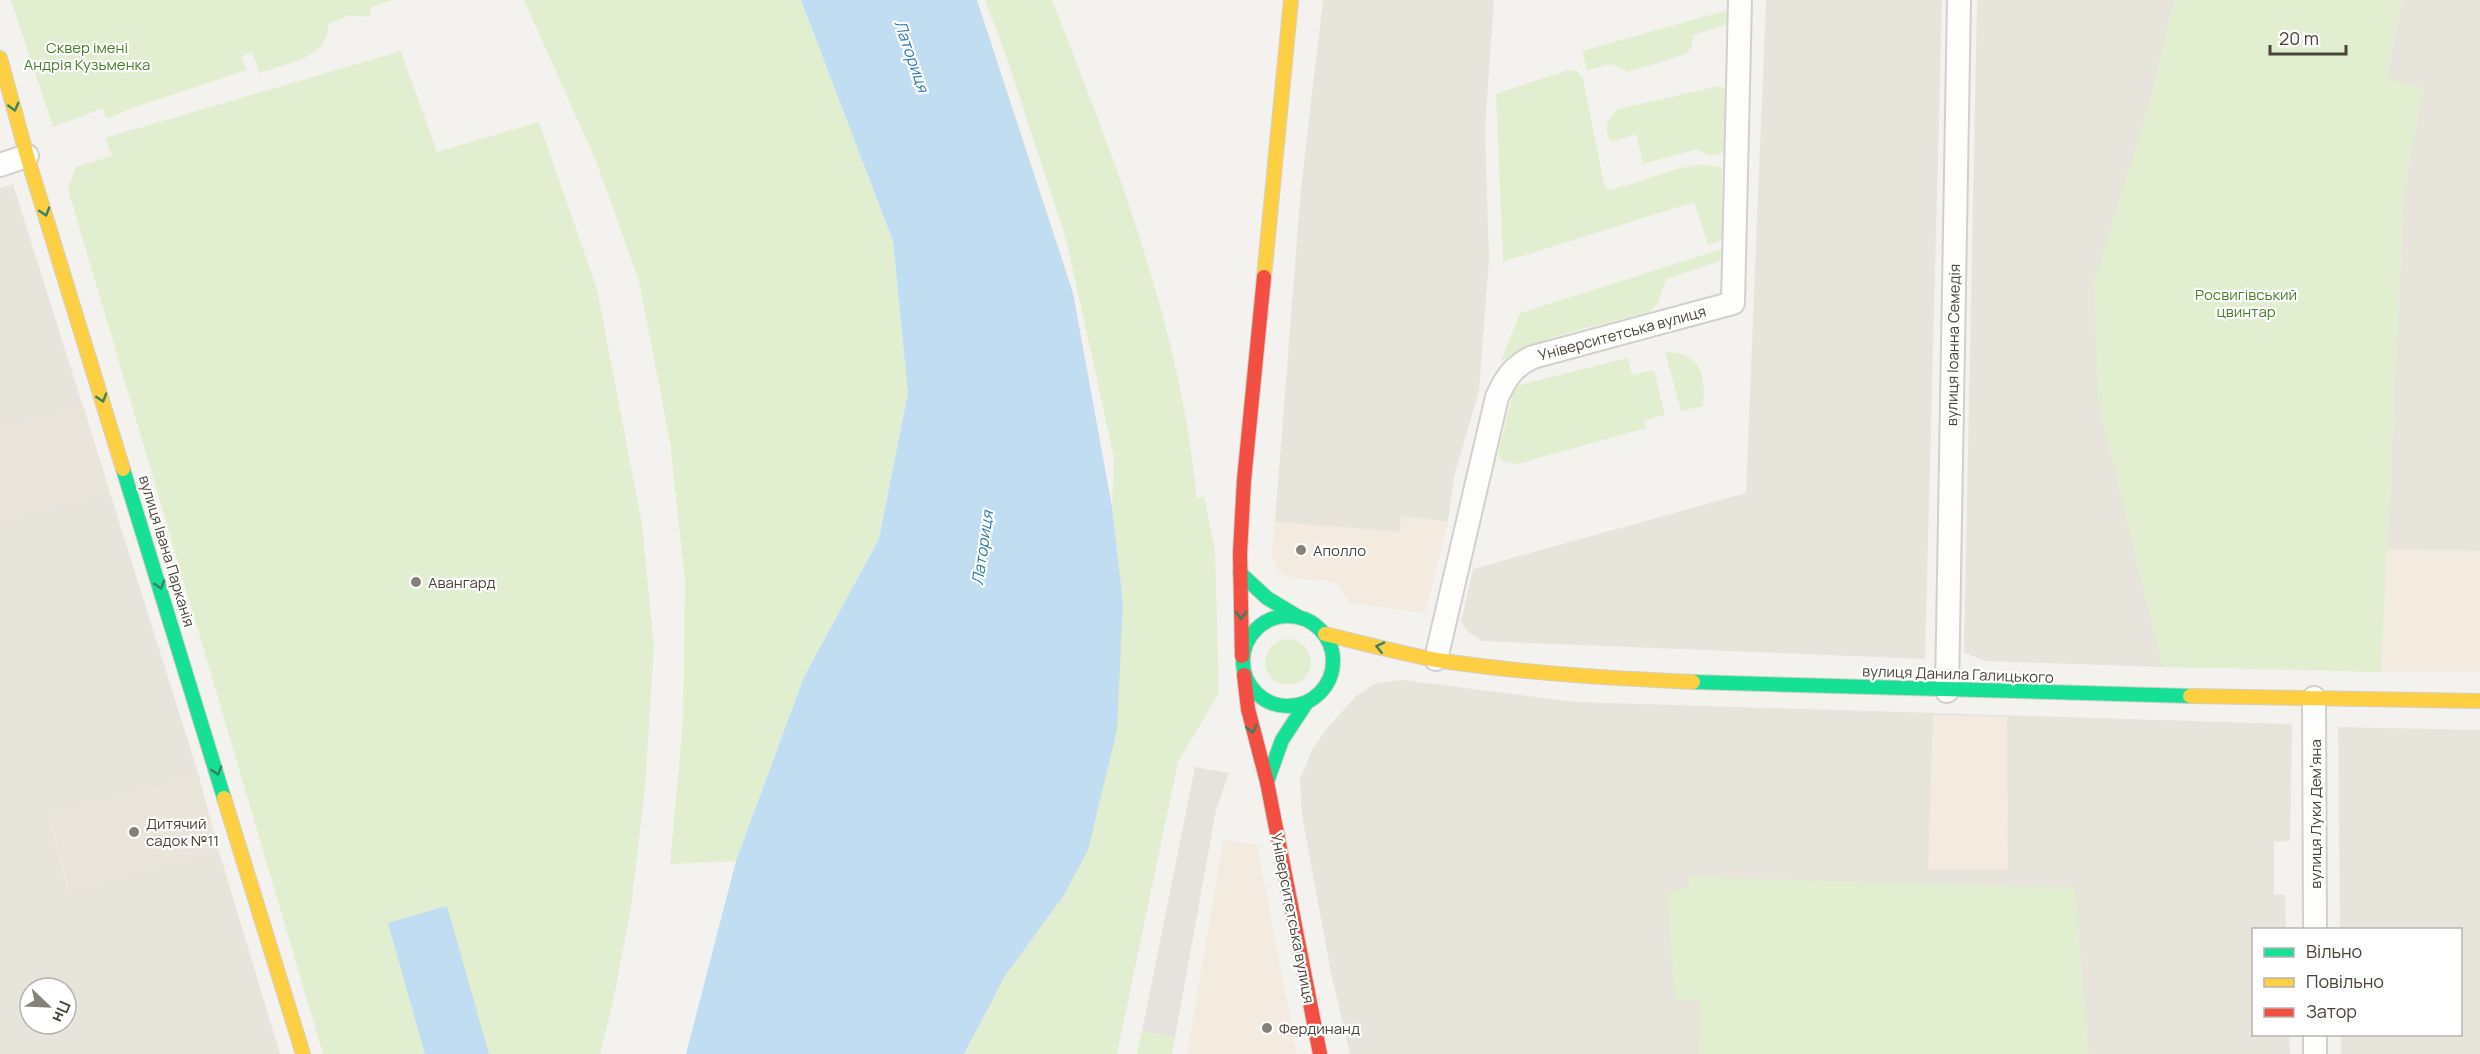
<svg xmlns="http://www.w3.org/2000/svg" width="2480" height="1054" viewBox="0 0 2480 1054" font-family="Manrope,sans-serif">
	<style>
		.residential { fill: #e7e4dc; fill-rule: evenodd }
		.commercial { fill: #f3ebdf }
		.education { fill: #eae5da }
		.green { fill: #e1eecf }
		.parking { fill: #e6e3df }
		.water { fill: #c0ddf1 }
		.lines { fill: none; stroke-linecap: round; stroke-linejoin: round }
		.street-casing { stroke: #d2d0cb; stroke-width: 26 }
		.fast-casing { stroke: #d3cfc5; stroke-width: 16 }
		.slow-casing { stroke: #d3cfc5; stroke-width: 16 }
		.jam-casing { stroke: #d3cfc5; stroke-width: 16 }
		.street { stroke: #fdfdfc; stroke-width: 22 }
		.fast { stroke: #16e098; stroke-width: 14 }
		.slow { stroke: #ffcf43; stroke-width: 14 }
		.jam { stroke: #f24e42; stroke-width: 14 }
		.oneway { stroke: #36825f }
		.poi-dot { fill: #868178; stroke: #fff; stroke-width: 2 }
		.labels { text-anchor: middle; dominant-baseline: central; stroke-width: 4.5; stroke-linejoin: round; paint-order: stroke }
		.park-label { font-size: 15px; fill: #4a7f2a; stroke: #fff }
		.street-label { font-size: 15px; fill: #4b4439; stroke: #fff }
		.poi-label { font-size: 15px; fill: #4b4439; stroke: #fff; text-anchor: start }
		.water-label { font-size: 16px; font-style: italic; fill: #2e7ab2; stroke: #fff }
	</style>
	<rect width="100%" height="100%" fill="#f4f2ee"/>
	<!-- residential -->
	<g class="residential">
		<polygon points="1323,0 1494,0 1485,128 1489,259 1479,391 1454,477 1448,522 1402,516 1400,532 1275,522 1301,188"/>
		<polygon points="1766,0 1942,0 1925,659 1482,641 1468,632 1461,621 1473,569 1746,493"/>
		<polygon points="1977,0 2175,0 2151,98 2098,399 2163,667 1986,661 1964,653"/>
		<polygon points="2402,0 2480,0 2480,551 2387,549 2404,191 2423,88 2386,79"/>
		<path d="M13,184L199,776L49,817L68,889L218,848L280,1054H0V188ZM30,988H66V1024H30Z"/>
		<polygon points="1402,680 1576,702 2292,724 2290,841 2274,842 2274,894 2285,895 2286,929 2254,930 2254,1034 2289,1035 2290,1054 1350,1054 1331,973 1302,815 1300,779 1312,750 1325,731 1354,698 1374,684"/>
		<polygon points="2338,727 2480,730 2480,1054 2341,1054 2341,1035 2460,1034 2460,930 2340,929"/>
	</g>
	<!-- commercial -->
	<g class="commercial">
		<polygon points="1401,516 1448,522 1425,613 1350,603 1336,582 1294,578 1285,575 1278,570 1271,557 1275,522 1400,532"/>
		<polygon points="2387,549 2480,551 2480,672 2381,672"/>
		<polygon points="1933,715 2007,717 2008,870 1928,869"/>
		<polygon points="1223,840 1257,844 1297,1054 1187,1054"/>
	</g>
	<!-- education -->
	<g class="education">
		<polygon points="84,408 109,490 0,519 0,431"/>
		<polygon points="199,776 218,848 69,889 49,817"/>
	</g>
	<!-- green -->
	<g class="green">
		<path d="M11,0H392L370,8L371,12L369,17L350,15L328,24C331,58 285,64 259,73L252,52L241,57L247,70L132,108L109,118L105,116L103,108L53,127Z"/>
		<polygon points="524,0 801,0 893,241 908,393 879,539 804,677 736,861 670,864 683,721 685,582 670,442 639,281 596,161"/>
		<path d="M985,0H1052C1115,160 1180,325 1197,498L1204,497L1215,550L1219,693L1178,762L1117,1054H964L1005,976L1064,895L1123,602L1112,507L1114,458L1067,243L1008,61Z"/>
		<polygon points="2175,0 2402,0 2386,78 2423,88 2404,191 2381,672 2163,667 2098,399 2094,282 2151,98"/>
		<polygon points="1728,10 1730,23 1693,35 1692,46 1686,54 1628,72 1612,64 1587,70 1582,51"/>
		<polygon points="401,51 437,152 539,122 597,289 642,524 654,646 645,788 631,908 613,1002 600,1054 323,1054 68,189 76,167 112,156 105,138"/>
		<path d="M1569,70L1577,71L1583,78L1604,184L1608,190C1642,185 1688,156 1722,168V240L1708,245L1694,202L1503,262L1496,94Z"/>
		<path d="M1719,86L1726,89L1727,95L1724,152C1713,158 1707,156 1697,149L1643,164L1636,134L1611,142C1603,128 1607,119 1618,109Z"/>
		<path d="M1722,249L1723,260L1666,279L1658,303L1649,312C1610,323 1528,338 1500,363L1520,313Z"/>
		<path d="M1665,352C1701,352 1706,374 1703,406L1681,411Z"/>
		<polygon points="1628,358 1632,375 1654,370 1665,415 1644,420 1646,428 1517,464 1503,461 1498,454 1513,393 1519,385"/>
		<circle cx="1288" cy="662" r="23"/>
		<polygon points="1688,877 2075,888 2089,1054 1699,1054 1700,1000 1675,1000 1667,892 1689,888"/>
		<polygon points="1142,1031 1175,1037 1172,1054 1137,1054"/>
	</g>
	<!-- parking -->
	<polygon class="parking" points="1195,767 1229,773 1216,810 1175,1037 1142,1031"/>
	<!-- water -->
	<g class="water">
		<polygon points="801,0 977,0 1073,293 1112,507 1123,602 1117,730 1088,850 1064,895 1005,976 964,1054 686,1054 736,861 804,677 879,539 908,393 893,241"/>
		<polygon points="447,906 489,1054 425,1054 388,923"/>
	</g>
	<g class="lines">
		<defs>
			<g id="street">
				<polyline points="0,165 27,156"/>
				<path d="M1436,659L1497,397C1506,378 1513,366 1533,357L1733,303L1740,0"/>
				<polyline points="1947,691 1959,0"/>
				<polyline points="2314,698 2315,930"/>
				<polyline points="2315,1034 2315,1054"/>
			</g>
			<g id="fast">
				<polyline points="123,469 224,798"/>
				<polyline points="1240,573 1267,598 1297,616"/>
				<circle cx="1288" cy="661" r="45"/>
				<polyline points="1693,682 2190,696"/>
				<polyline points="1267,782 1282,740 1307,702"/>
			</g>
			<g id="slow">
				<polyline points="0,58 27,156 123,469"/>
				<polyline points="1264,277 1291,0"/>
				<path d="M1325,634C1362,643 1399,653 1437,660C1522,673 1608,678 1693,682"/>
				<polyline points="2190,696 2480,701"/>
				<polyline points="224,798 303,1054"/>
			</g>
			<g id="jam">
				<polyline points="1242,656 1240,553 1244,480 1264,277"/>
				<polyline points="1244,675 1248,709 1267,782 1320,1054"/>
			</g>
		</defs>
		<!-- street casing -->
		<use href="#street" class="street-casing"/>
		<!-- fast casing -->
		<use href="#fast" class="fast-casing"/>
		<!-- slow casing -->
		<use href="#slow" class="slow-casing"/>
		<!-- jam casing -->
		<use href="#jam" class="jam-casing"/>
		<!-- street -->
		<use href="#street" class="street"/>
		<!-- fast -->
		<use href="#fast" class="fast"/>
		<!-- slow -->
		<use href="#slow" class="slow"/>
		<!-- jam -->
		<use href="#jam" class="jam"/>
	</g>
	<!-- one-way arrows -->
	<defs><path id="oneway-chevron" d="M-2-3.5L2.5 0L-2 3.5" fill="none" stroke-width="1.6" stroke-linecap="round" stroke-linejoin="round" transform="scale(1.5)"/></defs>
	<g class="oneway">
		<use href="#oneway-chevron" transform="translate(14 107) rotate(75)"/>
		<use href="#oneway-chevron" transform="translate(45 212) rotate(73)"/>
		<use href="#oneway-chevron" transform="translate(102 398) rotate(73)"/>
		<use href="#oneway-chevron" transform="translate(160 585) rotate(73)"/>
		<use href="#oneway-chevron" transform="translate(1241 615) rotate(89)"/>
		<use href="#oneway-chevron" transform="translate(1380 647) rotate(-167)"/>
		<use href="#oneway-chevron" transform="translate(1252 729) rotate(77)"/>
		<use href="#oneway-chevron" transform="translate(217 771) rotate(73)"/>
	</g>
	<!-- markers -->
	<g class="poi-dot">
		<circle cx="1301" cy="550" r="6"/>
		<circle cx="416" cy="582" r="6"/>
		<circle cx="134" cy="832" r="6"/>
		<circle cx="1267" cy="1028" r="6"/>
	</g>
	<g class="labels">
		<!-- park labels -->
		<g class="park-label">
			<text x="87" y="47">Сквер імені<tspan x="87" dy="17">Андрія Кузьменка</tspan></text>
			<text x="2246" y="294">Росвигівський<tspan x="2246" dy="17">цвинтар</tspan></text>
		</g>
		<!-- street labels -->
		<g class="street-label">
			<text transform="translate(1622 333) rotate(-15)">Університетська вулиця</text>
			<text transform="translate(1953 345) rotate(-89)">вулиця Іоанна Семедія</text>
			<text transform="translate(167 551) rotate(73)">вулиця Івана Парканія</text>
			<text transform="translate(1958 674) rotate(2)">вулиця Данила Галицького</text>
			<text transform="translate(2315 814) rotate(-90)">вулиця Луки Демʼяна</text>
			<text transform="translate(1293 918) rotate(79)">Університетська вулиця</text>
		</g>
		<!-- poi labels -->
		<g class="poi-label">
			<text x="1313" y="550">Аполло</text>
			<text x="428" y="582">Авангард</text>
			<text x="146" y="823">Дитячий<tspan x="146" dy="17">садок №11</tspan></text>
			<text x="1279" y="1028">Фердинанд</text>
		</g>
		<!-- water labels -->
		<g class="water-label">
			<text transform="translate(912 56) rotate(71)">Латориця</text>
			<text transform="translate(982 548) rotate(-82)">Латориця</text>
		</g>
	</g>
	<!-- legend -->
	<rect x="2252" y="928" width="210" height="108" fill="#ffffff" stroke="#b7b4b0" stroke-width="1.5"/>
	<rect x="2264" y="948" width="30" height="9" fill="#16e098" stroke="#b7b4b0" stroke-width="1.5"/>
	<text x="2306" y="958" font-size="18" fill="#4b4439">Вільно</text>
	<rect x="2264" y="978" width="30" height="9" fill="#ffcf43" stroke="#b7b4b0" stroke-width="1.5"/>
	<text x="2306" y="988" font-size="18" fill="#4b4439">Повільно</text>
	<rect x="2264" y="1008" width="30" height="9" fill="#f24e42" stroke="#b7b4b0" stroke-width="1.5"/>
	<text x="2306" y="1018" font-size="18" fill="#4b4439">Затор</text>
	<!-- north arrow -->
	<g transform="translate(48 1006) rotate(113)"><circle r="28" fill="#ffffff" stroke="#b7b4b0" stroke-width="1.5"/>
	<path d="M0-4.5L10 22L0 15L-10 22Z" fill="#868178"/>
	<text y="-9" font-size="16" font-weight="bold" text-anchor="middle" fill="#4b4439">Пн</text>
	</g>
	<!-- scale -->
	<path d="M2270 45v9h76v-9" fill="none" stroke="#4b4439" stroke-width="3"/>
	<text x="2279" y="45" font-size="18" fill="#4b4439" stroke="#ffffff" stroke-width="4.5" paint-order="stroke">20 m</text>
</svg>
